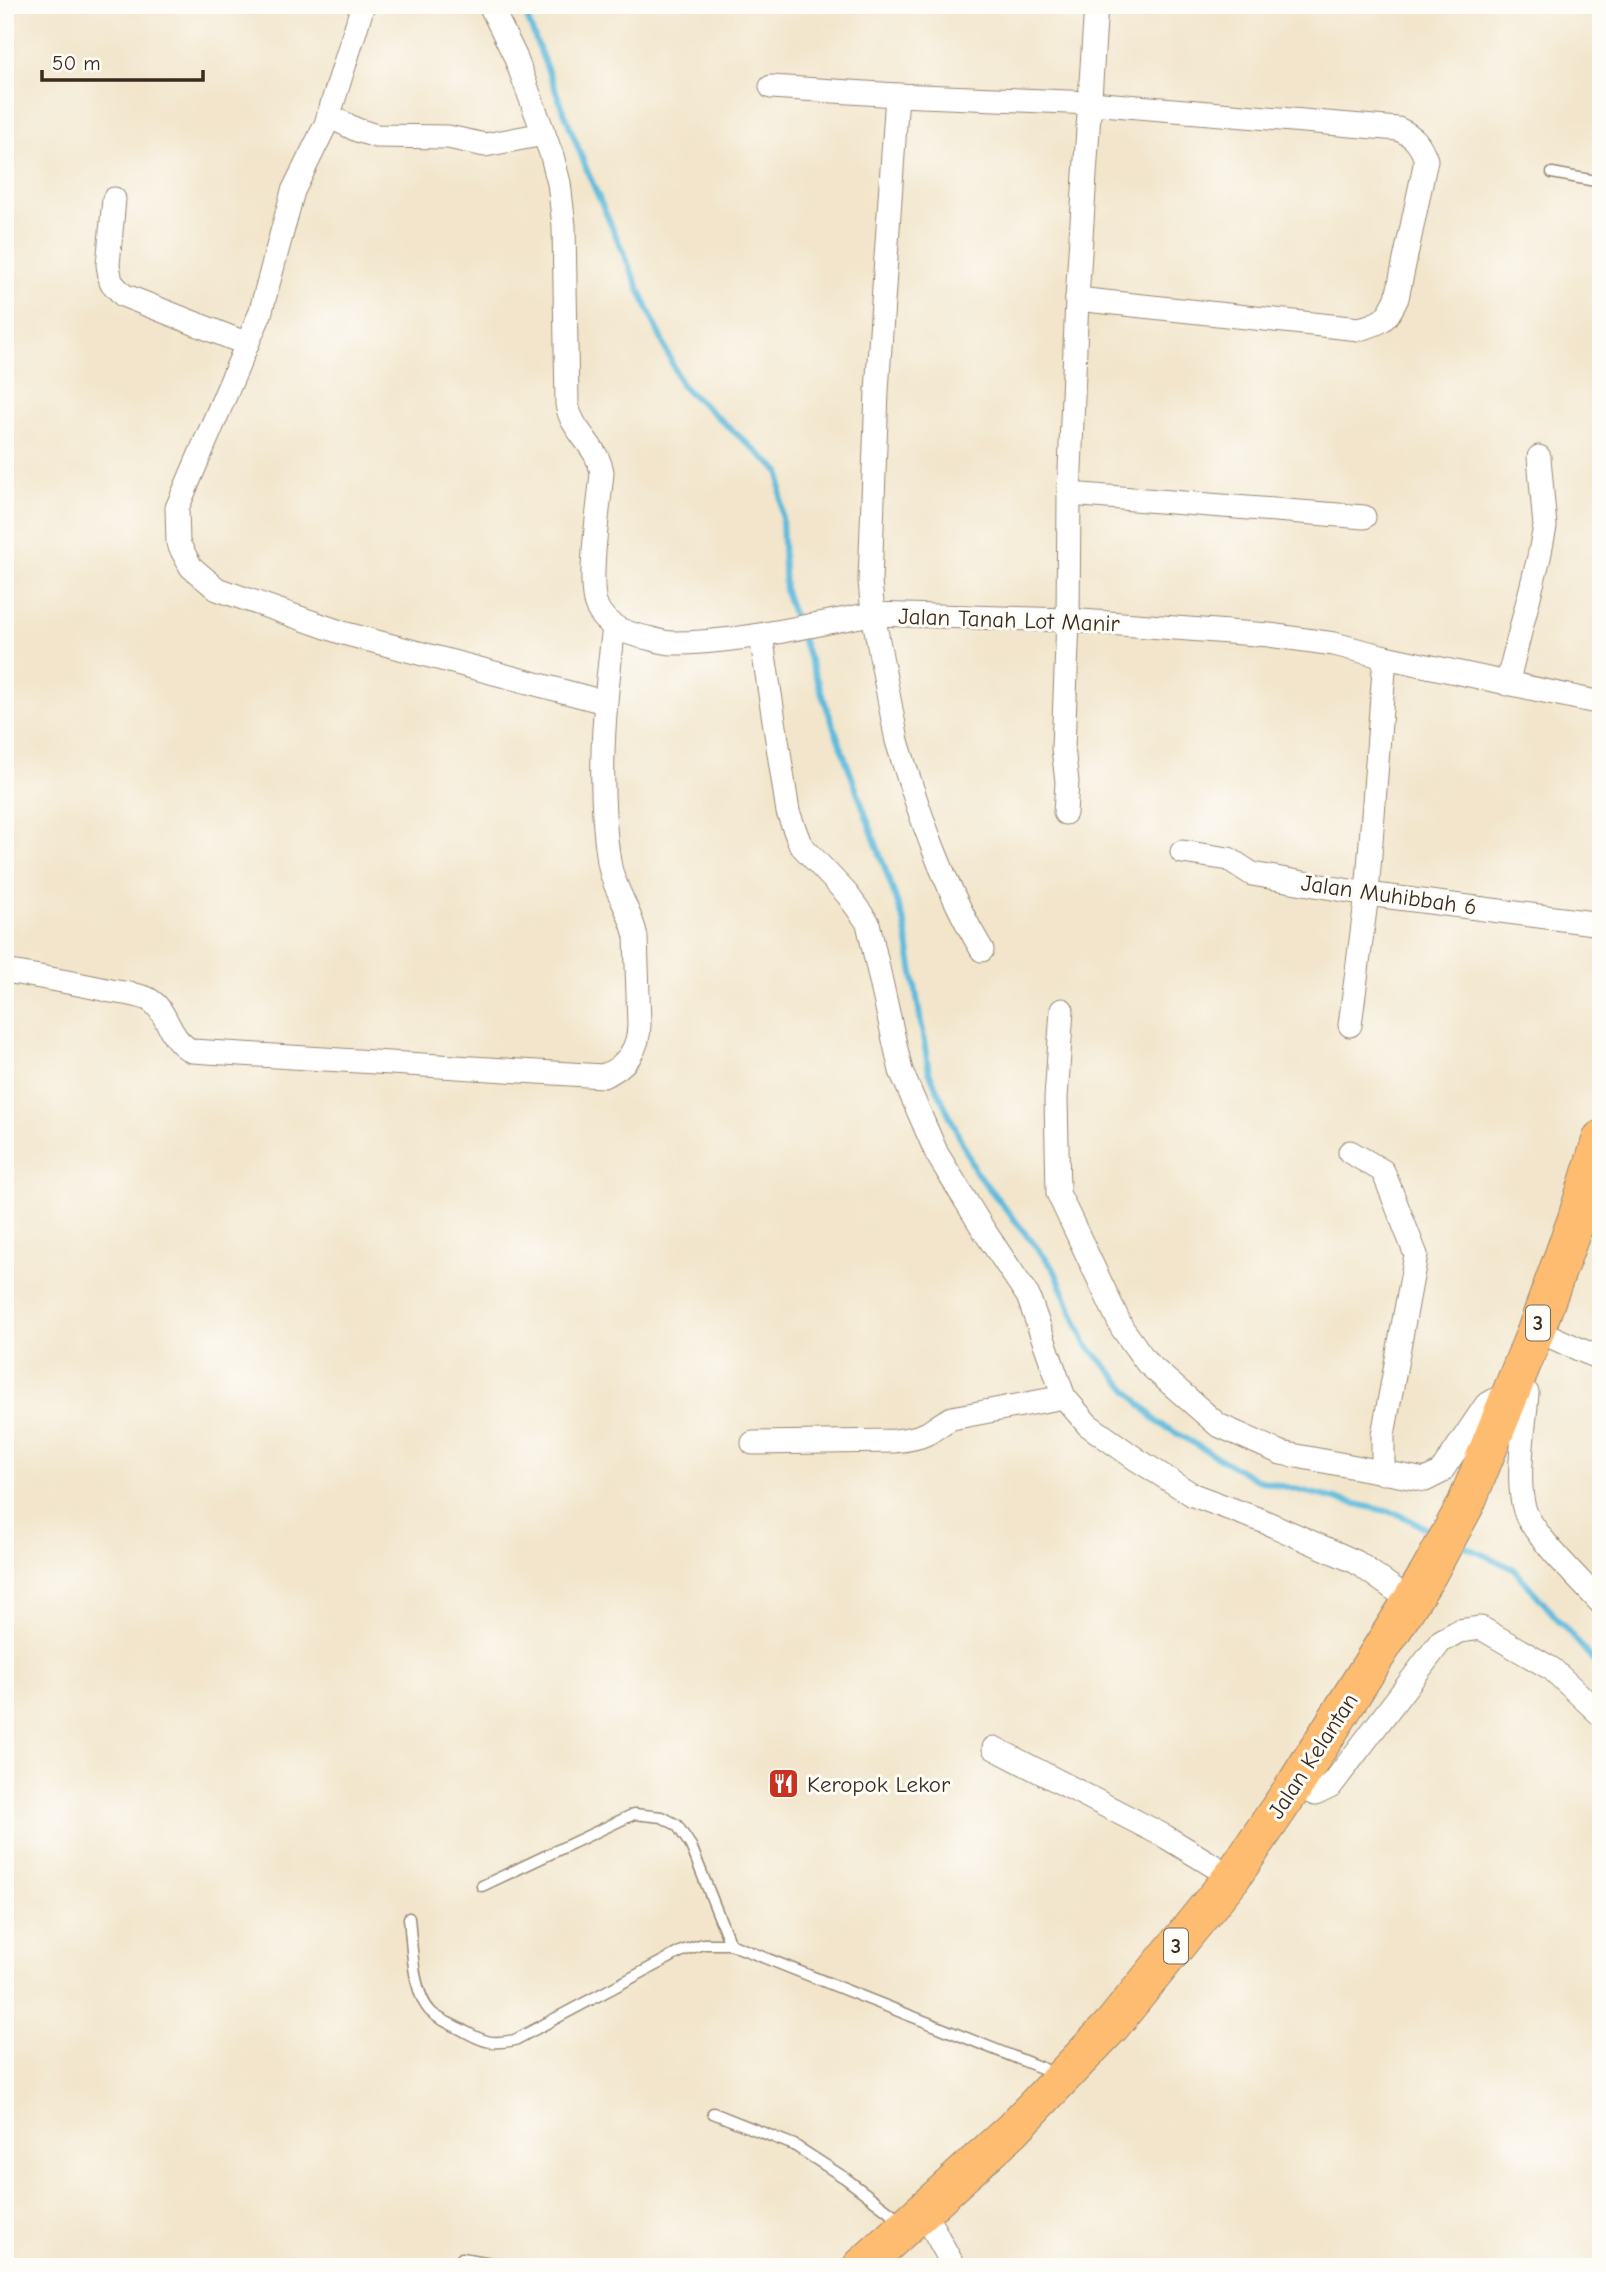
<svg xmlns="http://www.w3.org/2000/svg" width="1606" height="2272" viewBox="0 0 1606 2272" font-family="'Comic Neue',sans-serif">
	<style>
		.lines { fill: none; stroke-linecap: round; stroke-linejoin: round }
		.stream { stroke: #5dbadb; stroke-width: 6 }
		.service-casing { stroke: #968874; stroke-width: 13 }
		.minor-casing { stroke: #968874; stroke-width: 25 }
		.trunk-casing { stroke: #968874; stroke-width: 39 }
		.service { stroke: #fff; stroke-width: 10 }
		.minor { stroke: #fff; stroke-width: 23 }
		.trunk { stroke: #febc70; stroke-width: 37 }
		.labels { text-anchor: middle; dominant-baseline: central; stroke-width: 6; stroke-linejoin: round; paint-order: stroke }
		.shield { fill: #fdfcf7; stroke: #75695f; stroke-width: 2 }
		.shield-label { font-size: 21px; font-weight: bold; fill: #3b2a1e }
		.street-label { font-size: 23px; fill: #3b2a1e; stroke: #fdfcf7 }
		.poi-label { font-size: 23px; fill: #3b2a1e; stroke: #fdfcf7; text-anchor: start }
	</style>
	<rect width="100%" height="100%" fill="#fdfcf7"/>
	<filter id="ink" filterUnits="userSpaceOnUse"><feTurbulence type="fractalNoise" baseFrequency=".0143" numOctaves="2"/><feDisplacementMap in="SourceGraphic" scale="14" xChannelSelector="R" yChannelSelector="G"/><feConvolveMatrix kernelMatrix="1 2 1 2 8 2 1 2 1" color-interpolation-filters="sRGB"/></filter>
	<filter id="wash" filterUnits="userSpaceOnUse"><feTurbulence type="fractalNoise" baseFrequency=".00686" numOctaves="4" result="noise"/><feDisplacementMap in="SourceGraphic" scale="28" xChannelSelector="R" yChannelSelector="G"/><feGaussianBlur stdDeviation="1.57" result="paint"/><feColorMatrix in="noise" values="0 0 0 0 0 0 0 0 0 0 0 0 0 0 0 0 0 1.4 0 .05"/><feComposite in="paint" operator="in"/></filter>
	<g filter="url(#wash)">
		<rect width="100%" height="100%" fill="#f2e5cb"/>
		<g class="lines">
			<!-- stream -->
			<g class="stream">
				<polyline points="522,5 588,173 682,386 780,472 785,591 796,623"/>
				<polyline points="800,633 905,924 929,1072 976,1172 1054,1269 1086,1344 1157,1422 1257,1480 1398,1514 1438,1534"/>
				<polyline points="1458,1543 1514,1569 1601,1669"/>
			</g>
		</g>
	</g>
	<g filter="url(#ink)">
		<g class="lines">
			<defs>
				<g id="service">
					<polyline points="1552,173 1601,182"/>
					<polyline points="482,1886 634,1814 662,1817 677,1825 691,1846 730,1944"/>
					<path d="M409,1918C412,1944 412,1993 431,2012C439,2020 454,2025 464,2031C484,2042 492,2045 515,2040L682,1951L703,1944H730L1057,2074"/>
					<polyline points="713,2113 794,2145 845,2178 903,2222"/>
					<polyline points="462,2258 513,2267"/>
				</g>
				<g id="minor">
					<polyline points="363,5 326,124 293,191 260,314 177,508 178,543 191,567 217,589 343,633 604,702"/>
					<path d="M490,5L515,56L552,156L559,183L564,226L567,404C571,431 597,445 602,472C600,501 587,581 596,605C606,629 629,634 652,639C659,641 666,643 673,643C740,643 807,625 873,614L897,741C919,813 943,885 982,950"/>
					<polyline points="771,87 897,95"/>
					<polyline points="329,116 357,130 376,136 448,137 485,145 544,134"/>
					<polyline points="114,199 108,265 111,282 123,295 247,344"/>
					<path d="M1077,299L1359,329C1382,323 1387,320 1397,298L1426,160C1420,143 1414,136 1398,129L1091,103L897,95L877,391L870,581L873,614L1068,620L1269,635L1334,644L1385,657L1601,703"/>
					<polyline points="1069,494 1364,517"/>
					<polyline points="761,635 788,812 800,844 847,894 868,923 901,1071 937,1154 985,1232 1028,1296 1064,1397 1088,1425 1136,1459 1193,1495 1263,1521 1356,1562 1411,1601"/>
					<polyline points="1507,684 1539,557 1545,527 1539,457"/>
					<polyline points="1065,813 1067,782 1063,748 1068,620 1069,494 1077,299 1096,5"/>
					<polyline points="1182,852 1229,859 1252,874 1367,894 1601,924"/>
					<path d="M5,971C41,977 76,983 111,991C123,993 138,994 148,999C169,1010 166,1038 192,1051L603,1076C626,1067 639,1049 639,1024L636,937C631,910 613,889 609,862C597,783 604,706 614,627"/>
					<polyline points="1062,1010 1056,1098 1058,1193 1122,1328 1147,1363 1218,1425 1281,1453 1425,1480 1441,1472 1486,1405 1513,1390"/>
					<polyline points="1350,1025 1367,894 1385,657"/>
					<polyline points="1350,1152 1383,1171 1416,1255 1383,1435 1383,1473"/>
					<polyline points="1536,1330 1601,1359"/>
					<path d="M1516,1383L1527,1393C1525,1425 1515,1481 1525,1511C1534,1536 1581,1581 1601,1603"/>
					<path d="M753,1443L894,1441C906,1440 918,1438 928,1433C936,1428 943,1422 952,1418L1064,1397"/>
					<polyline points="994,1748 1166,1837 1232,1877"/>
					<polyline points="1295,1785 1315,1794 1330,1787 1441,1641 1459,1631 1481,1628 1552,1669 1601,1715"/>
					<polyline points="924,2212 954,2267"/>
				</g>
				<polyline id="trunk" points="861,2267 1012,2130 1112,2025 1232,1877 1295,1785 1428,1574 1466,1504 1536,1330 1576,1220 1601,1139"/>
			</defs>
			<!-- service casing -->
			<use href="#service" class="service-casing"/>
			<!-- minor casing -->
			<use href="#minor" class="minor-casing"/>
			<!-- trunk casing -->
			<use href="#trunk" class="trunk-casing"/>
			<!-- service -->
			<use href="#service" class="service"/>
			<!-- minor -->
			<use href="#minor" class="minor"/>
			<!-- trunk -->
			<use href="#trunk" class="trunk"/>
		</g>
	</g>
	<!-- icons -->
	<defs>
		<symbol id="restaurant-square" viewBox="-11 -11 22 22"><rect x="-9" y="-9" width="18" height="18" rx="4" fill="#c8321e" stroke="#fdfcf7"/><path d="M-5-6h1v4h1v-4h1v4h1v-4h1v5L-1.5 .5V6h-2V.5L-5-1ZM5-6V6H3V1.5H1.5Q1.5-4 5-6Z" fill="#fff"/></symbol>
	</defs>
	<g fill-rule="evenodd">
		<use href="#restaurant-square" x="766" y="1766" width="35" height="35"/>
	</g>
	<g class="labels">
		<!-- shield labels -->
		<g class="shield">
			<rect x="1526" y="1305.5" width="24" height="35" rx="5"/>
			<rect x="1164" y="1928.5" width="24" height="35" rx="5"/>
		</g>
		<g class="shield-label">
			<text x="1538" y="1323">3</text>
			<text x="1176" y="1946">3</text>
		</g>
		<!-- street labels -->
		<g class="street-label">
			<text transform="translate(1009 620) rotate(2)">Jalan Tanah Lot Manir</text>
			<text transform="translate(1389 895) rotate(8)">Jalan Muhibbah 6</text>
			<text transform="translate(1313 1756) rotate(-57)">Jalan Kelantan</text>
		</g>
		<!-- poi labels -->
		<g class="poi-label">
			<text x="807" y="1784">Keropok Lekor</text>
		</g>
	</g>
	<!-- margin -->
	<rect width="1606" height="2272" fill="none" stroke="#fdfcf7" stroke-width="28"/>
	<!-- scale -->
	<path d="M42 70v10h161v-10" fill="none" stroke="#3b2a1e" stroke-width="3.5"/>
	<text x="52" y="70" font-size="21" fill="#3b2a1e" stroke="#fdfcf7" stroke-width="5" paint-order="stroke">50 m</text>
</svg>
